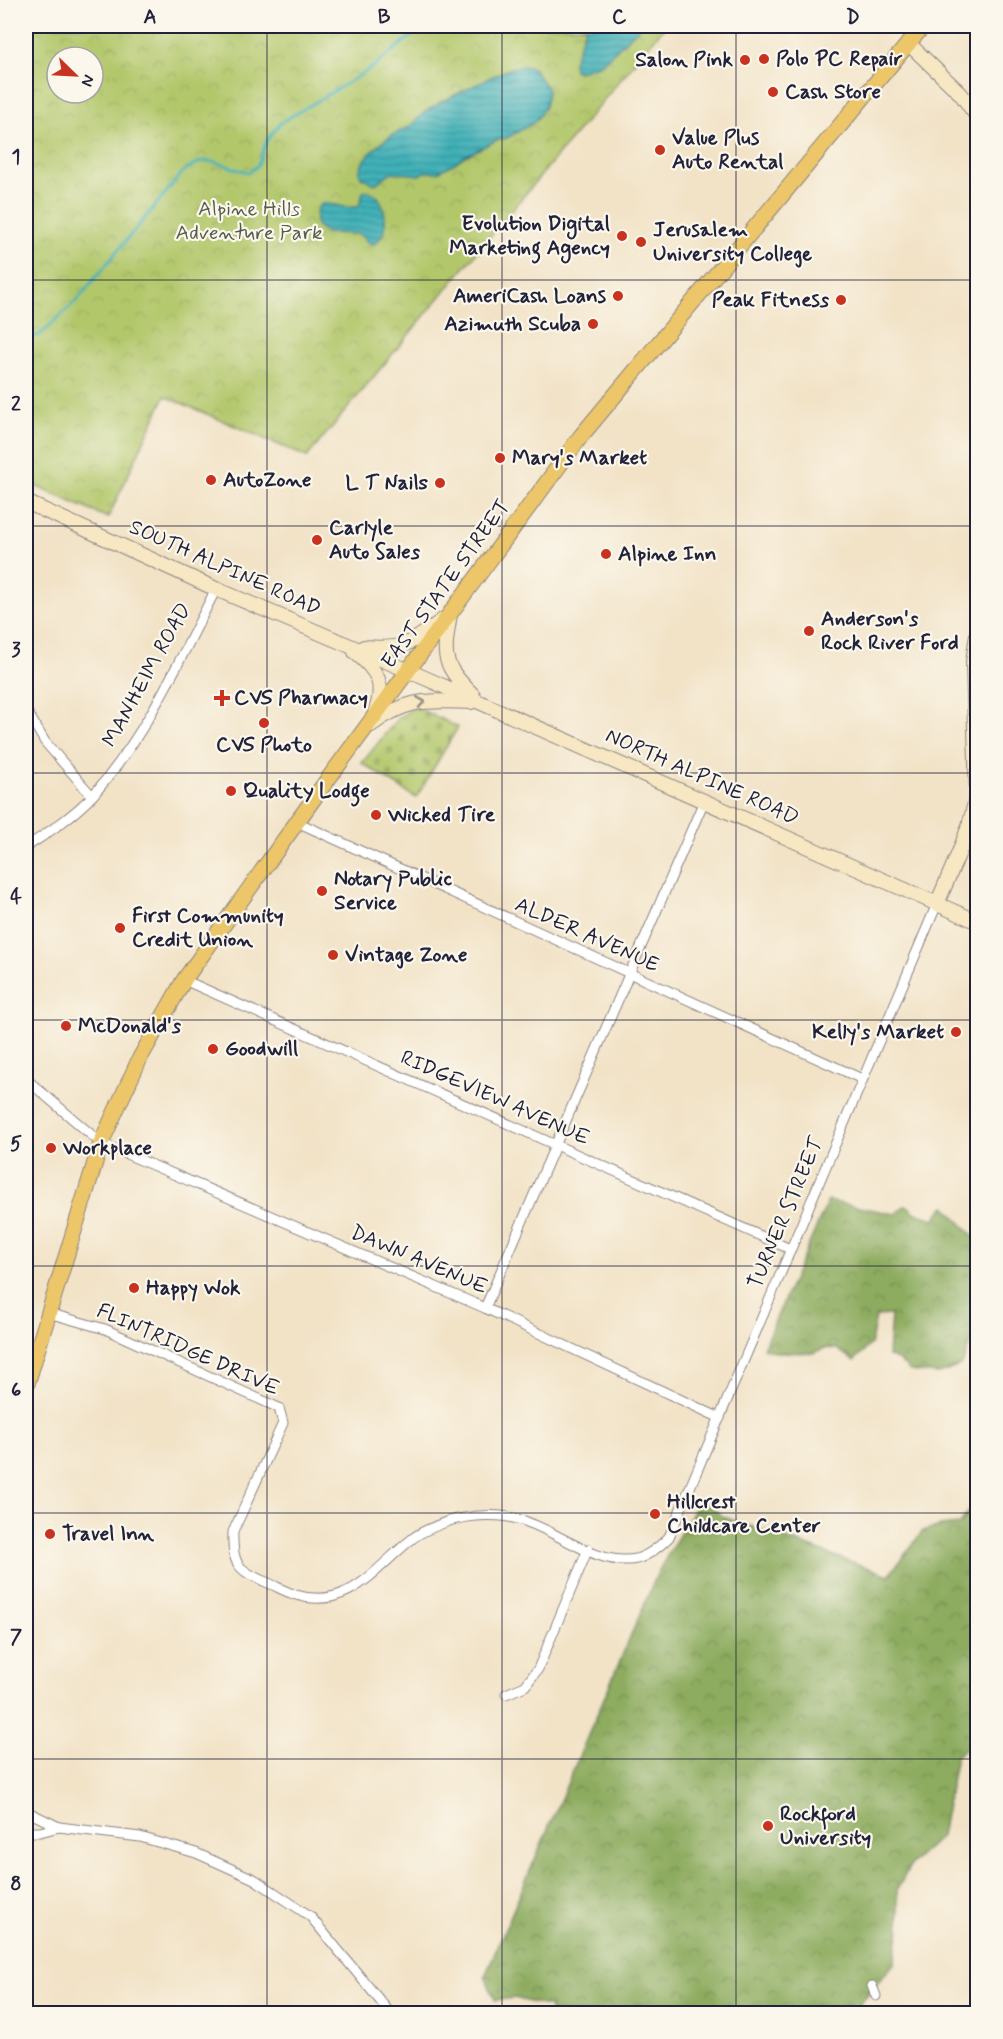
<svg xmlns="http://www.w3.org/2000/svg" width="1003" height="2039" viewBox="0 0 1003 2039" font-family="Mynerve,sans-serif">
	<style>
		.forest { fill: url(#forest-crowns); stroke: #58674d; stroke-width: 1.5 }
		.cemetery { fill: url(#cemetery-stones); stroke: #6a7453; stroke-width: 1.5 }
		.park { fill: url(#park-crowns); stroke: #6a7453; stroke-width: 1.5; fill-rule: evenodd }
		.water { fill: url(#water-rules); stroke: #316a7a; stroke-width: 1.5 }
		.lines { fill: none; stroke-linecap: round; stroke-linejoin: round }
		.stream { stroke: #40b1b8; stroke-width: 3 }
		.street-casing { stroke: #8a8281; stroke-width: 11 }
		.secondary-casing { stroke: #8a8281; stroke-width: 16 }
		.primary-casing { stroke: #8a8281; stroke-width: 17 }
		.street { stroke: #fff; stroke-width: 9 }
		.secondary { stroke: #f7e8c3; stroke-width: 14 }
		.primary { stroke: #ecc669; stroke-width: 15 }
		.oneway { stroke: #978f86 }
		.grid { fill: none; stroke: #22223b; stroke-width: 1.5; stroke-opacity: 0.55 }
		.poi-dot { fill: #c8321e; stroke: #fbf7ec; stroke-width: 2 }
		.labels { text-anchor: middle; dominant-baseline: central; stroke-width: 4.5; stroke-linejoin: round; paint-order: stroke }
		.poi-label { font-size: 21px; font-weight: bold; fill: #22223b; stroke: #fbf7ec; text-anchor: start }
		.park-label { font-size: 21px; fill: #545c4c; stroke: #fbf7ec }
		.street-label { font-size: 21px; fill: #22223b; stroke: #fbf7ec }
		.neatline { fill: none; stroke: #22223b; stroke-width: 2 }
		.grid-label { font-size: 20px; text-anchor: middle; font-weight: bold; fill: #22223b }
	</style>
	<defs>
		<pattern id="forest-crowns" width="20" height="18" patternUnits="userSpaceOnUse" patternTransform="scale(1.5)"><rect width="20" height="18" fill="#8dac5f"/><path d="M2 6a3 3 0 1 1 6 0M12 15a3 3 0 1 1 6 0" fill="none" stroke="#738c50"/></pattern>
		<pattern id="cemetery-stones" width="16" height="16" patternUnits="userSpaceOnUse" patternTransform="scale(1.5)"><rect width="16" height="16" fill="#b2c76b"/><path d="M2 7V4a2 2 0 0 1 4 0v3zM10 15v-3a2 2 0 0 1 4 0v3z" fill="#99ab5e"/></pattern>
		<pattern id="park-crowns" width="20" height="18" patternUnits="userSpaceOnUse" patternTransform="scale(1.5)"><rect width="20" height="18" fill="#b2c76b"/><path d="M2 6a3 3 0 1 1 6 0M12 15a3 3 0 1 1 6 0" fill="none" stroke="#99ab5e"/></pattern>
		<pattern id="water-rules" width="6" height="5" patternUnits="userSpaceOnUse" patternTransform="scale(1.5)"><rect width="6" height="5" fill="#40b1b8"/><path d="M0 2.5h6" fill="none" stroke="#359097"/></pattern>
	</defs>
	<rect width="100%" height="100%" fill="#fbf7ec"/>
	<filter id="ink" filterUnits="userSpaceOnUse"><feTurbulence type="fractalNoise" baseFrequency=".0167" numOctaves="2"/><feDisplacementMap in="SourceGraphic" scale="12" xChannelSelector="R" yChannelSelector="G"/><feConvolveMatrix kernelMatrix="1 2 1 2 8 2 1 2 1" color-interpolation-filters="sRGB"/></filter>
	<filter id="wash" filterUnits="userSpaceOnUse"><feTurbulence type="fractalNoise" baseFrequency=".008" numOctaves="4" result="noise"/><feDisplacementMap in="SourceGraphic" scale="24" xChannelSelector="R" yChannelSelector="G"/><feGaussianBlur stdDeviation="1.35" result="paint"/><feColorMatrix in="noise" values="0 0 0 0 0 0 0 0 0 0 0 0 0 0 0 0 0 1.4 0 .05"/><feComposite in="paint" operator="in"/></filter>
	<g filter="url(#wash)">
		<rect width="100%" height="100%" fill="#f2e3c7"/>
		<!-- forest -->
		<g class="forest">
			<polygon points="828,1201 895,1214 906,1205 916,1213 934,1219 945,1206 971,1234 977,1238 977,1340 971,1341 962,1365 939,1374 910,1371 900,1361 888,1356 891,1315 876,1316 871,1344 854,1361 837,1349 825,1348 813,1353 775,1352 763,1348"/>
			<polygon points="700,1499 724,1517 889,1575 923,1531 941,1526 960,1524 977,1499 977,1738 976,1742 956,1756 941,1836 911,1864 897,1890 900,1929 894,1964 860,2003 863,2013 667,2013 657,2001 624,2009 623,2013 550,2013 550,2007 514,1998 495,2000 485,1976 658,1572"/>
		</g>
		<!-- cemetery -->
		<polygon class="cemetery" points="415,707 458,727 416,798 362,763 398,718"/>
		<!-- park -->
		<path class="park" d="M26,26H665L307,457L165,396L108,518L26,482ZM57,57H93V93H57Z"/>
		<!-- water -->
		<g class="water">
			<polygon points="586,26 641,26 601,64 578,72 574,70 573,62"/>
			<polygon points="523,66 533,68 548,90 545,107 535,122 507,138 497,140 465,156 455,163 438,172 425,172 419,175 392,172 375,184 361,177 359,172 363,162 375,148 389,137 409,127 425,112 441,102 487,79 511,68"/>
			<path d="M367,191C384,192 390,224 381,237C379,240 377,242 374,244L369,243L359,234L326,233L316,225C313,185 340,214 359,206L363,192Z"/>
		</g>
		<g class="lines">
			<!-- stream -->
			<path class="stream" d="M26,338L40,335L77,300L182,173C188,169 194,164 200,162C216,158 233,170 249,172L258,165L267,140L280,123L369,70L418,31L437,26"/>
		</g>
	</g>
	<g filter="url(#ink)">
		<g class="lines">
			<defs>
				<g id="street">
					<polyline points="26,710 45,742 92,796"/>
					<polyline points="297,822 862,1079"/>
					<path d="M26,847C47,834 78,812 94,794C147,734 180,659 216,589"/>
					<polyline points="184,980 790,1249"/>
					<polyline points="26,1079 101,1143 485,1308 720,1418"/>
					<polyline points="485,1308 704,801"/>
					<path d="M48,1313L105,1329L279,1408L283,1423L233,1532C232,1564 237,1570 266,1582C276,1586 286,1592 296,1595C349,1611 376,1567 412,1539C421,1531 438,1525 449,1521C471,1515 499,1513 521,1520C557,1530 597,1567 636,1559C649,1556 660,1546 669,1537L937,904"/>
					<polyline points="506,1694 525,1686 538,1669 588,1549"/>
					<polyline points="26,1811 59,1827 140,1837 196,1853 254,1879 310,1916 391,2014"/>
					<polyline points="26,1832 40,1832 59,1827"/>
					<polyline points="872,1986 876,1996"/>
				</g>
				<g id="secondary">
					<polyline points="908,43 961,94 978,118"/>
					<polyline points="26,502 216,589 409,671 978,922"/>
					<path d="M450,614C443,657 441,663 473,695"/>
					<path d="M364,647C405,651 412,642 444,619"/>
					<path d="M355,652C378,671 386,684 375,713"/>
					<path d="M371,725C409,697 427,701 471,702"/>
					<polyline points="937,904 960,850 969,826 977,795 973,662 978,628"/>
				</g>
				<polyline id="primary" points="26,1387 101,1143 140,1058 184,980 317,794 581,436 923,26"/>
			</defs>
			<!-- street casing -->
			<use href="#street" class="street-casing"/>
			<!-- secondary casing -->
			<use href="#secondary" class="secondary-casing"/>
			<!-- primary casing -->
			<use href="#primary" class="primary-casing"/>
			<!-- street -->
			<use href="#street" class="street"/>
			<!-- secondary -->
			<use href="#secondary" class="secondary"/>
			<!-- primary -->
			<use href="#primary" class="primary"/>
		</g>
		<!-- one-way arrows -->
		<defs><path id="oneway-chevron" d="M-2-3.5L2.5 0L-2 3.5" fill="none" stroke-width="1.6" stroke-linecap="round" stroke-linejoin="round" transform="scale(1.5)"/></defs>
		<use class="oneway" href="#oneway-chevron" transform="translate(421 702) rotate(-9)"/>
	</g>
	<!-- grid -->
	<path class="grid" d="M267,26V2014M502,26V2014M736,26V2014M26,280H978M26,526H978M26,773H978M26,1020H978M26,1266H978M26,1513H978M26,1759H978"/>
	<!-- markers -->
	<g class="poi-dot">
		<circle cx="764" cy="59" r="6"/>
		<circle cx="745" cy="60" r="6"/>
		<circle cx="773" cy="92" r="6"/>
		<circle cx="660" cy="150" r="6"/>
		<circle cx="622" cy="236" r="6"/>
		<circle cx="641" cy="242" r="6"/>
		<circle cx="618" cy="296" r="6"/>
		<circle cx="841" cy="300" r="6"/>
		<circle cx="593" cy="324" r="6"/>
		<circle cx="500" cy="458" r="6"/>
		<circle cx="211" cy="480" r="6"/>
		<circle cx="440" cy="483" r="6"/>
		<circle cx="317" cy="540" r="6"/>
		<circle cx="606" cy="554" r="6"/>
		<circle cx="809" cy="631" r="6"/>
		<path d="M219 689h6v6h6v6h-6v6h-6v-6h-6v-6h6z"/>
		<circle cx="264" cy="723" r="6"/>
		<circle cx="231" cy="791" r="6"/>
		<circle cx="376" cy="815" r="6"/>
		<circle cx="322" cy="891" r="6"/>
		<circle cx="120" cy="928" r="6"/>
		<circle cx="333" cy="955" r="6"/>
		<circle cx="66" cy="1026" r="6"/>
		<circle cx="956" cy="1032" r="6"/>
		<circle cx="213" cy="1049" r="6"/>
		<circle cx="51" cy="1148" r="6"/>
		<circle cx="134" cy="1288" r="6"/>
		<circle cx="655" cy="1514" r="6"/>
		<circle cx="50" cy="1534" r="6"/>
		<circle cx="768" cy="1826" r="6"/>
	</g>
	<g class="labels">
		<!-- poi labels -->
		<g class="poi-label">
			<text x="776" y="59">Polo PC Repair</text>
			<text x="733" y="60" text-anchor="end">Salon Pink</text>
			<text x="785" y="92">Cash Store</text>
			<text x="672" y="138">Value Plus<tspan x="672" dy="24">Auto Rental</tspan></text>
			<text x="610" y="224" text-anchor="end">Evolution Digital<tspan x="610" dy="24">Marketing Agency</tspan></text>
			<text x="653" y="230">Jerusalem<tspan x="653" dy="24">University College</tspan></text>
			<text x="606" y="296" text-anchor="end">AmeriCash Loans</text>
			<text x="829" y="300" text-anchor="end">Peak Fitness</text>
			<text x="581" y="324" text-anchor="end">Azimuth Scuba</text>
			<text x="512" y="458">Mary's Market</text>
			<text x="223" y="480">AutoZone</text>
			<text x="428" y="483" text-anchor="end">L T Nails</text>
			<text x="329" y="528">Carlyle<tspan x="329" dy="24">Auto Sales</tspan></text>
			<text x="618" y="554">Alpine Inn</text>
			<text x="821" y="619">Anderson's<tspan x="821" dy="24">Rock River Ford</tspan></text>
			<text x="234" y="698">CVS Pharmacy</text>
			<text x="264" y="745" text-anchor="middle">CVS Photo</text>
			<text x="243" y="791">Quality Lodge</text>
			<text x="388" y="815">Wicked Tire</text>
			<text x="334" y="879">Notary Public<tspan x="334" dy="24">Service</tspan></text>
			<text x="132" y="916">First Community<tspan x="132" dy="24">Credit Union</tspan></text>
			<text x="345" y="955">Vintage Zone</text>
			<text x="78" y="1026">McDonald's</text>
			<text x="944" y="1032" text-anchor="end">Kelly's Market</text>
			<text x="225" y="1049">Goodwill</text>
			<text x="63" y="1148">Workplace</text>
			<text x="146" y="1288">Happy Wok</text>
			<text x="667" y="1502">Hillcrest<tspan x="667" dy="24">Childcare Center</tspan></text>
			<text x="62" y="1534">Travel Inn</text>
			<text x="780" y="1814">Rockford<tspan x="780" dy="24">University</tspan></text>
		</g>
		<!-- park labels -->
		<g class="park-label">
			<text x="249" y="209">Alpine Hills<tspan x="249" dy="24">Adventure Park</tspan></text>
		</g>
		<!-- street labels -->
		<g class="street-label">
			<text transform="translate(225 568) rotate(24)">SOUTH ALPINE ROAD</text>
			<text transform="translate(446 584) rotate(-54)">EAST STATE STREET</text>
			<text transform="translate(147 675) rotate(-61)">MANHEIM ROAD</text>
			<text transform="translate(702 777) rotate(24)">NORTH ALPINE ROAD</text>
			<text transform="translate(587 935) rotate(24)">ALDER AVENUE</text>
			<text transform="translate(495 1098) rotate(24)">RIDGEVIEW AVENUE</text>
			<text transform="translate(786 1213) rotate(-67)">TURNER STREET</text>
			<text transform="translate(419 1260) rotate(23)">DAWN AVENUE</text>
			<text transform="translate(188 1350) rotate(24)">FLINTRIDGE DRIVE</text>
		</g>
	</g>
	<!-- margin -->
	<rect width="1003" height="2039" fill="none" stroke="#fbf7ec" stroke-width="66"/>
	<!-- north arrow -->
	<g transform="translate(75 75) rotate(114)"><circle r="28" fill="#fbf7ec" stroke="#a4a2a5" stroke-width="1.5"/>
	<path d="M0-4.5L10 22L0 15L-10 22Z" fill="#c8321e"/>
	<text y="-9" font-size="16" font-weight="bold" text-anchor="middle" fill="#22223b">N</text>
	</g>
	<rect x="33" y="33" width="937" height="1973" class="neatline"/>
	<g class="grid-label">
		<text x="150" y="23">A</text>
		<text x="384" y="23">B</text>
		<text x="619" y="23">C</text>
		<text x="853" y="23">D</text>
		<text x="16" y="163">1</text>
		<text x="16" y="410">2</text>
		<text x="16" y="656">3</text>
		<text x="16" y="903">4</text>
		<text x="16" y="1150">5</text>
		<text x="16" y="1396">6</text>
		<text x="16" y="1643">7</text>
		<text x="16" y="1890">8</text>
	</g>
</svg>
